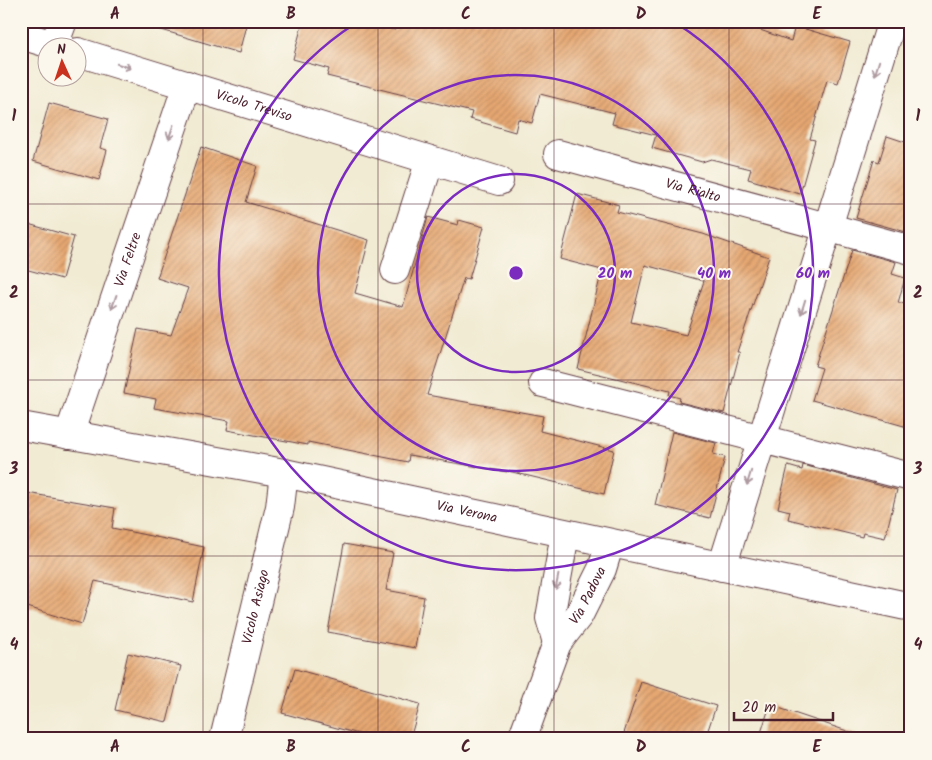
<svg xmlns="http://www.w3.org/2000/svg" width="932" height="760" viewBox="0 0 932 760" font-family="Kalam,sans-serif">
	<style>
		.building { fill: url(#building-hatch); fill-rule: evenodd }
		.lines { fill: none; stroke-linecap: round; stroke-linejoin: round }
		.street-casing { stroke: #633e44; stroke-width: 30 }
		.street { stroke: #fff; stroke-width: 28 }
		.oneway { stroke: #ae9aa0 }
		.grid { fill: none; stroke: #4a1f2b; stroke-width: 1; stroke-opacity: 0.55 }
		.ring { fill: none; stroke: #7b2cbf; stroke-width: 2.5 }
		.labels { text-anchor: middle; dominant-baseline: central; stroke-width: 4; stroke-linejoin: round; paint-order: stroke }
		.street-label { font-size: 14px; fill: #4a1f2b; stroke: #fbf7ec }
		.centre { fill: #7b2cbf; stroke: #fbf7ec; stroke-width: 2.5 }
		.ring-label { font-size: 15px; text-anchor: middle; font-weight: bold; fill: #7b2cbf; stroke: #fbf7ec; stroke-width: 4; stroke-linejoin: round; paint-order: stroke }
		.neatline { fill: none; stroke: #4a1f2b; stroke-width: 2 }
		.grid-label { font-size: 16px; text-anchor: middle; font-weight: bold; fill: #4a1f2b }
	</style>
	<defs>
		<pattern id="building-hatch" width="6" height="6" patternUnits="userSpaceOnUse" patternTransform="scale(1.25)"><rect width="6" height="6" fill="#e6a872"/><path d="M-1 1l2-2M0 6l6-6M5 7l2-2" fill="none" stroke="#bc885e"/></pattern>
	</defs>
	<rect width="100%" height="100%" fill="#fbf7ec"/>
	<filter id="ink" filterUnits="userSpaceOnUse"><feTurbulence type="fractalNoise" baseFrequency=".02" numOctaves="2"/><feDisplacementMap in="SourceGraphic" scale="10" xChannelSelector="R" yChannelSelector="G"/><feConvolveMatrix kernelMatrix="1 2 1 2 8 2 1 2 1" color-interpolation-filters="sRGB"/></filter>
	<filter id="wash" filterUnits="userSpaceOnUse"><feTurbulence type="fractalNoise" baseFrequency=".0096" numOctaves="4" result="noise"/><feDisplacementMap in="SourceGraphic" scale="20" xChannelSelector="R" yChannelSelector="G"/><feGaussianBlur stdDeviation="1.12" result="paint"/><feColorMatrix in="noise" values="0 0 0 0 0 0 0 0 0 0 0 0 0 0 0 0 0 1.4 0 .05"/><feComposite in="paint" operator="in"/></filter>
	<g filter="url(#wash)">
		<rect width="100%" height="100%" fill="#f1ebd3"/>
		<g id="blocks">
			<!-- building -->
			<g class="building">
				<polygon points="156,21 247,21 239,53 155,28"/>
				<polygon points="303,21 363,21 395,30 397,21 735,21 791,41 795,26 850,42 838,83 827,80 810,139 815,140 800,194 748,179 751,169 711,159 702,162 652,148 656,135 612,124 615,113 540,94 532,123 518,119 515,132 470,119 472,112 327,76 329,69 293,59"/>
				<polygon points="49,103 108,119 100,148 107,150 99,180 33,161"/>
				<polygon points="887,136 911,144 911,218 906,232 856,218 874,160 879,162"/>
				<polygon points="201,147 257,166 246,202 369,240 355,293 403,307 428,217 458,225 459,220 484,227 469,279 464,278 427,395 543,416 540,431 614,450 604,494 508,471 507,472 409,455 408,462 308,442 308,445 227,430 229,421 154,408 156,399 124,393 138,329 171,335 188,288 157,278"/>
				<path d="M577,194L619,205L617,212L703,234L769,257L737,352H740L724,413L679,402L680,398L669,395L670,391L578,369L602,270L560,259ZM645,265L704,281L686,335L631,322Z"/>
				<polygon points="21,222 74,237 62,279 21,268"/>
				<polygon points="852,250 896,262 892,274 905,278 898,303 911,304 911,428 812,400 822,368 815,366"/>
				<polygon points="672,432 716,443 713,454 725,457 710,518 655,505"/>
				<polygon points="803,465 897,490 885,538 863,533 862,537 788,519 790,511 778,508 788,466 802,470"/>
				<polygon points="21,492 115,508 112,528 204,547 193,602 95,581 82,624 21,605"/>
				<polygon points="344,544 393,553 386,590 424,597 415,648 328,632"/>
				<polygon points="128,653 181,666 167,722 115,710"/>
				<polygon points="295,669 420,704 410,739 377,739 282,713"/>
				<polygon points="641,682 716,706 705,739 622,739"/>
				<polygon points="770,705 856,734 856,739 759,739"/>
			</g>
		</g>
	</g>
	<g filter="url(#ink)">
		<use href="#blocks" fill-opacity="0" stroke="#633e44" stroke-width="1"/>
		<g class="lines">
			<defs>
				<g id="street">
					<polyline points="21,35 63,48"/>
					<polyline points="54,45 63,21"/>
					<path id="s1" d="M78,52L499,181"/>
					<path id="s2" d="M558,154L911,250"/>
					<polyline points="395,270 430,160"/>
					<polyline points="543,383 911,477"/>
					<path id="s3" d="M21,426L284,473L911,607"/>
					<path id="s4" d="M69,435L187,85"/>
					<polyline points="722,567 892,21"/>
					<polyline points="557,643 550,618 565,534"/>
					<path id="s5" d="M224,739L280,507L284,473"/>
					<path id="s6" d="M522,739L557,643L579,615L602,569L610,543"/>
				</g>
			</defs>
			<!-- street casing -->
			<use href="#street" class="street-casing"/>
			<!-- street -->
			<use href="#street" class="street"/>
		</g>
		<!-- one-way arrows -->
		<defs><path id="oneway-shaft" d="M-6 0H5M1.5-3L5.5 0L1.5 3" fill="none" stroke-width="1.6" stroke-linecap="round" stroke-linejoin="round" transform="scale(1.25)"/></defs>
		<g class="oneway">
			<use href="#oneway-shaft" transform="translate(124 66) rotate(17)"/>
			<use href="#oneway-shaft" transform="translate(877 68) rotate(107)"/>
			<use href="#oneway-shaft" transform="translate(171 132) rotate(109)"/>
			<use href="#oneway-shaft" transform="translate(114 302) rotate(109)"/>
			<use href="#oneway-shaft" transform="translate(803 307) rotate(107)"/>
			<use href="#oneway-shaft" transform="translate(749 478) rotate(107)"/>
			<use href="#oneway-shaft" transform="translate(557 582) rotate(101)"/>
		</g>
	</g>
	<!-- grid -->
	<path class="grid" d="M203,21V739M378,21V739M554,21V739M729,21V739M21,204H911M21,380H911M21,556H911"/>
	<!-- distance rings -->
	<g class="ring">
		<circle cx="516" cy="273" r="99"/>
		<circle cx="516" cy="273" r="198"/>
		<path d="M676 23A297 297 0 1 1 356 23"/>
	</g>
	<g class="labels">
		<!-- street labels -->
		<g class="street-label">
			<text stroke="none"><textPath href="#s1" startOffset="184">Vicolo Treviso</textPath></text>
			<text stroke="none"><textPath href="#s2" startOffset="140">Via Rialto</textPath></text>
			<text stroke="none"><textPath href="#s4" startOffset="185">Via Feltre</textPath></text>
			<text stroke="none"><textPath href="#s3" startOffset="454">Via Verona</textPath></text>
			<text stroke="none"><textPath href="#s6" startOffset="159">Via Padova</textPath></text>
			<text stroke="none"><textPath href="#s5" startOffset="136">Vicolo Asiago</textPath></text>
		</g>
	</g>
	<circle cx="516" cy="273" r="8" class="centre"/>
	<g class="ring-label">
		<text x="615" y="278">20 m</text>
		<text x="714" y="278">40 m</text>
		<text x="813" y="278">60 m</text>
	</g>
	<!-- margin -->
	<rect width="932" height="760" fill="none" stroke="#fbf7ec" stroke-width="55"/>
	<!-- north arrow -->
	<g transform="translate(62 62) rotate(357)"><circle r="24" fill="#fbf7ec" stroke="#b4a19f"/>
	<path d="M0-4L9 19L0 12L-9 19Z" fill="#c8321e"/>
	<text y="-8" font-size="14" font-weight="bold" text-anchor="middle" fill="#4a1f2b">N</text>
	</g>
	<!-- scale -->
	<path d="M734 712v8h99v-8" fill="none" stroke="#4a1f2b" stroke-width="2.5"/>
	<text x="742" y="712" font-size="15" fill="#4a1f2b" stroke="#fbf7ec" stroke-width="4" paint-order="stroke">20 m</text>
	<rect x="28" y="28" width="876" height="704" class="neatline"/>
	<g class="grid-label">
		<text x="115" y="19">A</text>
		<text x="291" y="19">B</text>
		<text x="466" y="19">C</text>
		<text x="641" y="19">D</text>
		<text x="817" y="19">E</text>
		<text x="14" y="121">1</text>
		<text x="918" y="121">1</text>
		<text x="14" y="298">2</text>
		<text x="918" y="298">2</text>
		<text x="14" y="474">3</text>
		<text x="918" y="474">3</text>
		<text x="14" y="650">4</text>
		<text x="918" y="650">4</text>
		<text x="115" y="752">A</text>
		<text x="291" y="752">B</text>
		<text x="466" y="752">C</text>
		<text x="641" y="752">D</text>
		<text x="817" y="752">E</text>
	</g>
</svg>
